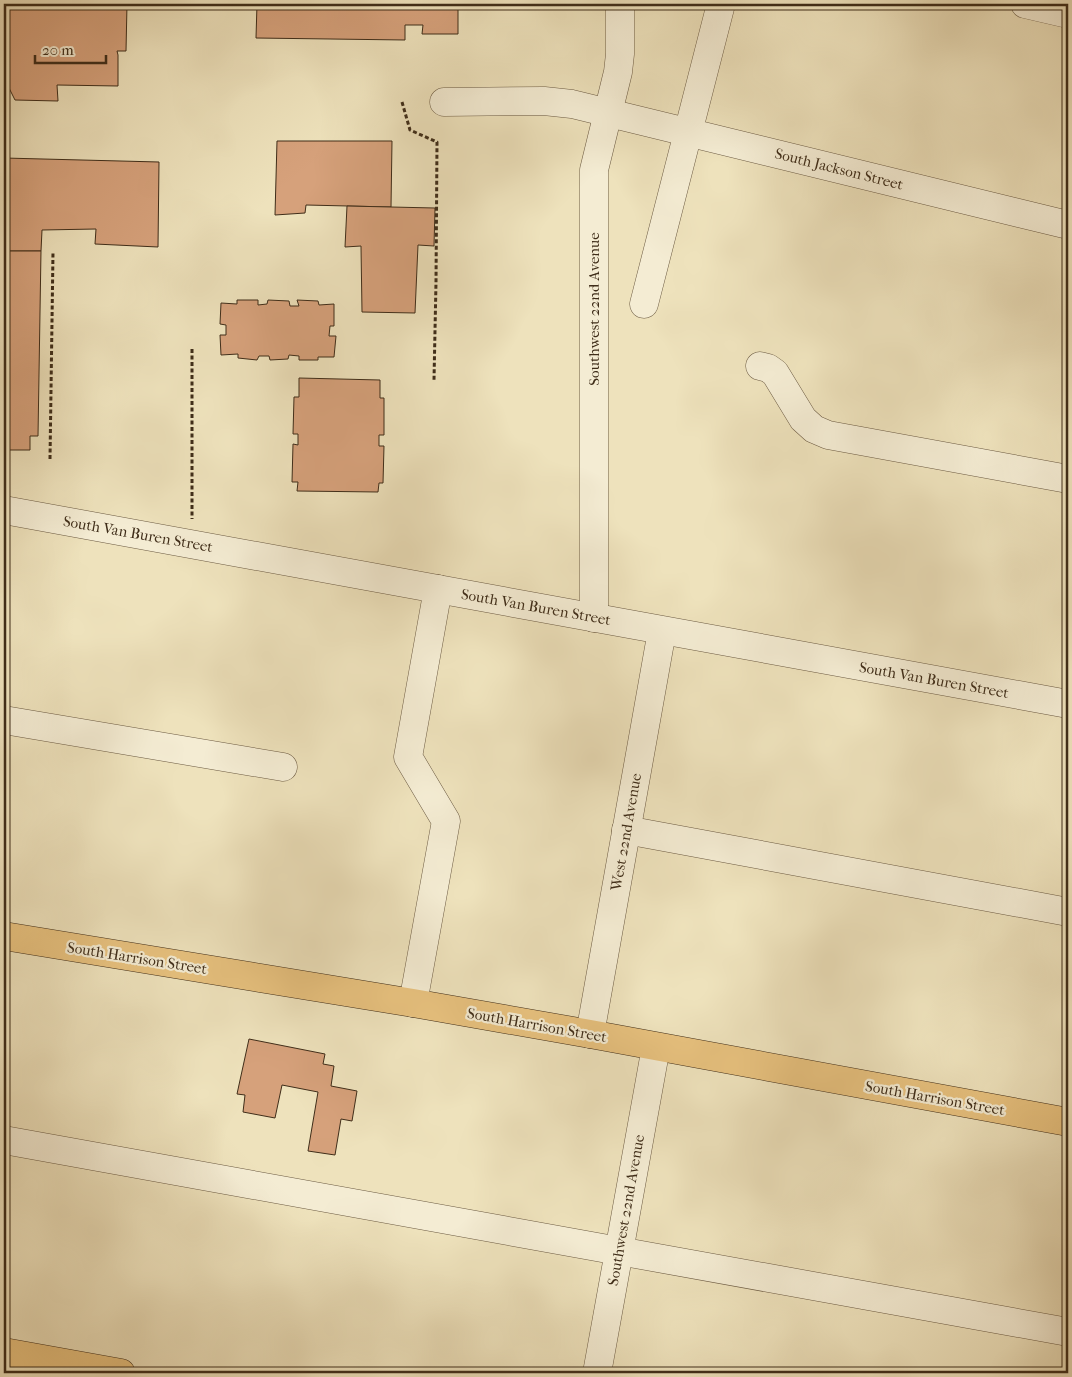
<svg xmlns="http://www.w3.org/2000/svg" width="1072" height="1377" viewBox="0 0 1072 1377" font-family="'IM FELL French Canon',serif">
	<style>
		.building { fill: #d6a17b; stroke: #3f2d19 }
		.lines { fill: none; stroke-linecap: round; stroke-linejoin: round }
		.minor-casing { stroke: #6b5a42; stroke-width: 29 }
		.major-casing { stroke: #3f2d19; stroke-width: 29 }
		.path { stroke: #3f2d19; stroke-width: 3; stroke-dasharray: 4 2.5; stroke-linecap: butt }
		.minor { stroke: #f4ecd3; stroke-width: 28 }
		.major { stroke: #e7c17e; stroke-width: 28 }
		.labels { text-anchor: middle; dominant-baseline: central; stroke-width: 4.5; stroke-linejoin: round; paint-order: stroke }
		.street-label { font-size: 15px; fill: #3f2d19; stroke: #f4ecd3 }
	</style>
	<rect width="100%" height="100%" fill="#eee2bc"/>
	<filter id="stains"><feTurbulence type="fractalNoise" baseFrequency=".004" numOctaves="4"/><feColorMatrix values="0 0 0 0 .2 0 0 0 0 .09 0 0 0 0 .02 0 0 0 .5 -.17"/></filter>
	<radialGradient id="worn" r=".72"><stop offset=".6" stop-color="#630" stop-opacity="0"/><stop offset="1" stop-color="#630" stop-opacity=".3"/></radialGradient>
	<!-- building -->
	<g class="building">
		<polygon points="4,4 127,4 126,51 117,51 118,55 118,86 57,85 58,101 15,100 6,82 4,82"/>
		<polygon points="257,4 458,4 458,34 422,34 423,25 405,25 405,40 256,38"/>
		<polygon points="277,141 392,141 391,207 306,205 305,213 275,215"/>
		<polygon points="4,158 159,162 158,247 95,244 96,229 42,230 41,251 4,251"/>
		<polygon points="347,206 435,208 434,246 418,245 415,313 362,312 361,246 345,247"/>
		<polygon points="4,251 41,251 38,436 30,436 30,450 4,450"/>
		<polygon points="237,300 258,300 258,305 267,304 268,300 289,301 290,306 299,306 297,300 318,301 319,305 334,304 334,326 330,326 329,336 336,336 334,357 318,357 318,360 299,360 299,356 289,355 288,359 270,360 269,356 259,356 257,360 238,358 238,354 221,355 220,335 226,335 226,325 220,324 221,303 237,304"/>
		<polygon points="299,378 380,380 380,398 384,398 384,435 379,435 379,446 384,446 383,483 379,483 378,492 297,491 298,482 292,482 293,444 298,445 298,434 293,434 294,397 299,397"/>
		<polygon points="249,1039 325,1054 323,1064 334,1066 331,1086 357,1091 352,1121 341,1119 335,1155 308,1151 318,1092 282,1085 275,1118 243,1112 245,1095 237,1094"/>
	</g>
	<g class="lines">
		<defs>
			<g id="minor">
				<polyline points="1025,4 1068,14"/>
				<polyline points="444,102 544,101 572,104 1068,225"/>
				<polyline points="644,304 721,4"/>
				<polyline points="760,366 768,368 775,373 803,419 814,429 828,435 1068,479"/>
				<polyline points="4,510 1068,704"/>
				<polyline points="594,618 594,170 618,72 620,54 620,4"/>
				<polyline points="4,720 283,767"/>
				<polyline points="626,830 1068,912"/>
				<polyline points="413,1003 446,821 408,757 438,589"/>
				<polyline points="590,1034 662,631"/>
				<polyline points="4,1140 1068,1332"/>
				<polyline points="597,1373 656,1047"/>
			</g>
			<g id="major">
				<polyline points="4,936 413,1003 590,1034 1068,1122"/>
				<polyline points="4,1352 121,1373"/>
			</g>
		</defs>
		<!-- minor casing -->
		<use href="#minor" class="minor-casing"/>
		<!-- major casing -->
		<use href="#major" class="major-casing"/>
		<!-- path -->
		<g class="path">
			<polyline points="402,102 410,130 437,142 436,282 434,380"/>
			<polyline points="192,349 192,519"/>
			<polyline points="50,459 53,252"/>
		</g>
		<!-- minor -->
		<use href="#minor" class="minor"/>
		<!-- major -->
		<use href="#major" class="major"/>
	</g>
	<g class="labels">
		<!-- street labels -->
		<g class="street-label">
			<text transform="translate(839 169) rotate(14)">South Jackson Street</text>
			<text transform="translate(594 309) rotate(-90)">Southwest 22nd Avenue</text>
			<text transform="translate(138 534) rotate(10)">South Van Buren Street</text>
			<text transform="translate(536 607) rotate(10)">South Van Buren Street</text>
			<text transform="translate(934 680) rotate(10)">South Van Buren Street</text>
			<text transform="translate(626 832) rotate(-80)">West 22nd Avenue</text>
			<text transform="translate(137 958) rotate(9)">South Harrison Street</text>
			<text transform="translate(537 1025) rotate(10)">South Harrison Street</text>
			<text transform="translate(935 1098) rotate(10)">South Harrison Street</text>
			<text transform="translate(626 1210) rotate(-80)">Southwest 22nd Avenue</text>
		</g>
	</g>
	<!-- margin -->
	<rect width="1072" height="1377" fill="none" stroke="#eee2bc" stroke-width="20"/>
	<rect x="5" y="5" width="1062" height="1367" fill="none" stroke="#3f2d19" stroke-width="2.5"/>
	<rect x="10" y="10" width="1052" height="1357" fill="none" stroke="#3f2d19"/>
	<!-- scale -->
	<path d="M35 55v8h71v-8" fill="none" stroke="#3f2d19" stroke-width="2.5"/>
	<text x="42" y="55" font-size="15" fill="#3f2d19" stroke="#f4ecd3" stroke-width="4" paint-order="stroke">20 m</text>
	<rect width="100%" height="100%" filter="url(#stains)"/>
	<rect width="100%" height="100%" fill="url(#worn)"/>
</svg>
